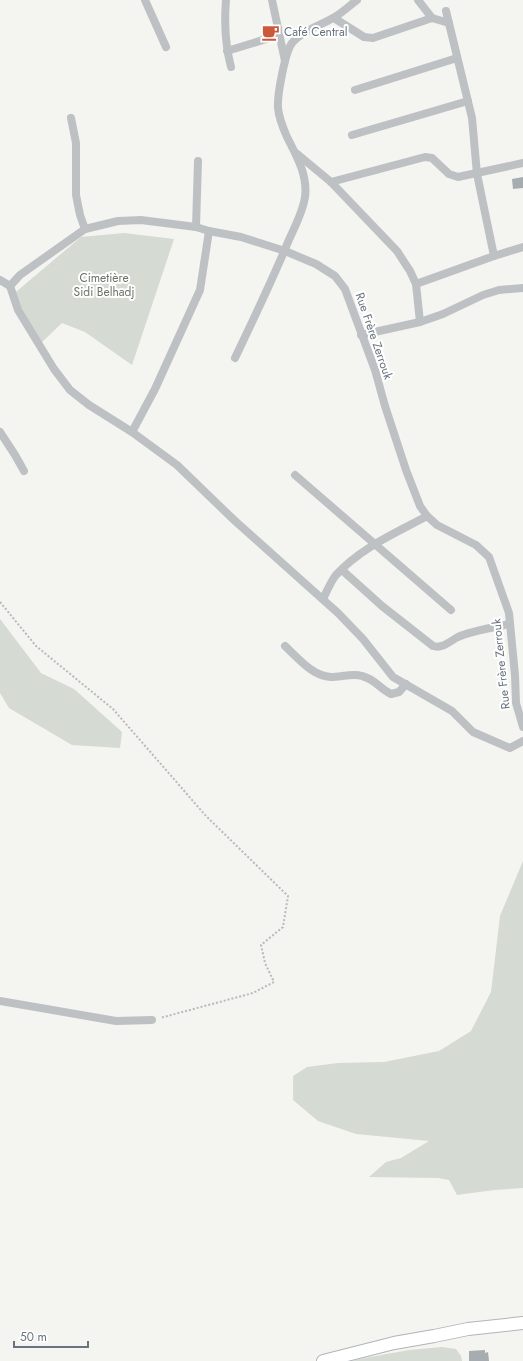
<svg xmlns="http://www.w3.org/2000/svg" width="523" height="1361" viewBox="0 0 523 1361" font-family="Jost,sans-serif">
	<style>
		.green { fill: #d5dad2 }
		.building { fill: #a6acb0 }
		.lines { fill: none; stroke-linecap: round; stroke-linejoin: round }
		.secondary-casing { stroke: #b0b5b8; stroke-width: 14 }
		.path { stroke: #b7babc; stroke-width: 2; stroke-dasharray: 2 2; stroke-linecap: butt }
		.minor { stroke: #bec1c4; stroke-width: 8 }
		.secondary { stroke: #fff; stroke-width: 12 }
		.labels { text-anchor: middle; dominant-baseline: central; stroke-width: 4; stroke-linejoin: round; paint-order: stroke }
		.poi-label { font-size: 12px; fill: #67747e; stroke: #fff; text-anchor: start }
		.park-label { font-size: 12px; fill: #687665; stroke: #fff }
		.street-label { font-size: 12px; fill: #67747e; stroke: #fff }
	</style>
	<rect width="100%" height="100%" fill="#f4f4f1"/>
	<!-- green -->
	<g class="green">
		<polygon points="124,233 174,239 132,365 85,332 62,323 41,343 10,297 81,237"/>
		<polygon points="0,619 41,673 74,689 122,732 120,748 72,745 9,708 0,693"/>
		<polygon points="523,861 523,1188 494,1190 457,1195 449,1180 438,1178 369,1177 386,1162 401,1158 429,1141 356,1134 318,1121 293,1100 293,1076 307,1067 338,1063 384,1062 439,1051 471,1031 491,992 500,916"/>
		<polygon points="442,1347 456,1349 461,1356 462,1361 352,1361 359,1359 409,1350"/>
	</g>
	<!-- building -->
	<g class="building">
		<polygon points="523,177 523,188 513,189 512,179"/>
		<polygon points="485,1350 485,1353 488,1352 489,1361 469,1361 469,1351"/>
	</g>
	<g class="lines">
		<defs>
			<polyline id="secondary" points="323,1361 394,1343 434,1336 468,1329 523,1323"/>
		</defs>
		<!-- secondary casing -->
		<use href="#secondary" class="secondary-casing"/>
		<!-- path -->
		<polyline class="path" points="0,602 36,646 113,709 206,816 288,896 283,927 261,945 265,963 274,982 253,993 160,1018"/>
		<!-- minor -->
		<g class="minor">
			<polyline points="145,0 166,47"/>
			<path d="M226,0C224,24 225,44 231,67"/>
			<polyline points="272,0 285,61"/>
			<polyline points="418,0 432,18"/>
			<polyline points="446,11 472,118 477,174 494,256"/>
			<polyline points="334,18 364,37 373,38 432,18 449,23"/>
			<polyline points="227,51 279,35"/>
			<polyline points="355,90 457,58"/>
			<polyline points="71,118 76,143 76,195 80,215 85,229"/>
			<polyline points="352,135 468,101"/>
			<polyline points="296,153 331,182 397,251 410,271 416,284 420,322"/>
			<polyline points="331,182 425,157 432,158 449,174 458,177 523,163"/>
			<polyline points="196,227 198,161"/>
			<polyline points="0,280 10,286 20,275 85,229 118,221 141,220 196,227 209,231 241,237 285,251 316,264 335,276 345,289 375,370 385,406 406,470 420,506 427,516 437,525 476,545 489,557 509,613 515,675 516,703 523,727"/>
			<polyline points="416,284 494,256 523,247"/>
			<polyline points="10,286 18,310 54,369 70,390 89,405 132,432 177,465 234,520 338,613 363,639 393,677 452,711 473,732 510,748 523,741"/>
			<polyline points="361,335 420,322 443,314 483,295 499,290 523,288"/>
			<path d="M235,358C253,320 272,281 288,242C294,228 303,212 305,197C308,175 296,155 287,137C283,128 279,118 278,108C277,96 285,52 292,43C302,31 319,26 333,18C342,13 349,6 357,0"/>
			<polyline points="0,432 15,455 24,471"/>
			<polyline points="132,432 155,389 200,290 209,231"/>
			<polyline points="295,475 451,610"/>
			<path d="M342,570L382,606L433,646C443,649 450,641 458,637C471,631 496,627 510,624"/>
			<path d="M323,599C327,591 331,581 336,575C360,548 396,533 427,516"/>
			<path d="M285,646C298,658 312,676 331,677C341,677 353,673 362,676C375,679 380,689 391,694L399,692L406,684"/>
			<polyline points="0,1001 116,1021 152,1020"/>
		</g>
		<!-- secondary -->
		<use href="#secondary" class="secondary"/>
	</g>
	<!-- icons -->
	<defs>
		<symbol id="cafe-bare" viewBox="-9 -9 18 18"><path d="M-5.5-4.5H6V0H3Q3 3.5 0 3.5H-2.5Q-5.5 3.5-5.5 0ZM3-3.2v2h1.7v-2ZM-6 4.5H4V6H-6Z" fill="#ca5a3a" stroke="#fff" stroke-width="2.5" paint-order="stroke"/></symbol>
	</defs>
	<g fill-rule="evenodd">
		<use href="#cafe-bare" x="258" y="20" width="25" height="25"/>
	</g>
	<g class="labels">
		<!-- poi labels -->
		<g class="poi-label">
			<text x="284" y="32">Café Central</text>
		</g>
		<!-- park labels -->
		<g class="park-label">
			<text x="104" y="278">Cimetière<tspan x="104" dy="14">Sidi Belhadj</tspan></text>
		</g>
		<!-- street labels -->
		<g class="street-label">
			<text transform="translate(374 336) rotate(71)">Rue Frère Zerrouk</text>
			<text transform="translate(501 664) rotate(-96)">Rue Frère Zerrouk</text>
		</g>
	</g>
	<!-- scale -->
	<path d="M14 1341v6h74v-6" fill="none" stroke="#67747e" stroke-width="2"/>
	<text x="20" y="1341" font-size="12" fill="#67747e" stroke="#ffffff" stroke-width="3" paint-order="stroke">50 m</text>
</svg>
